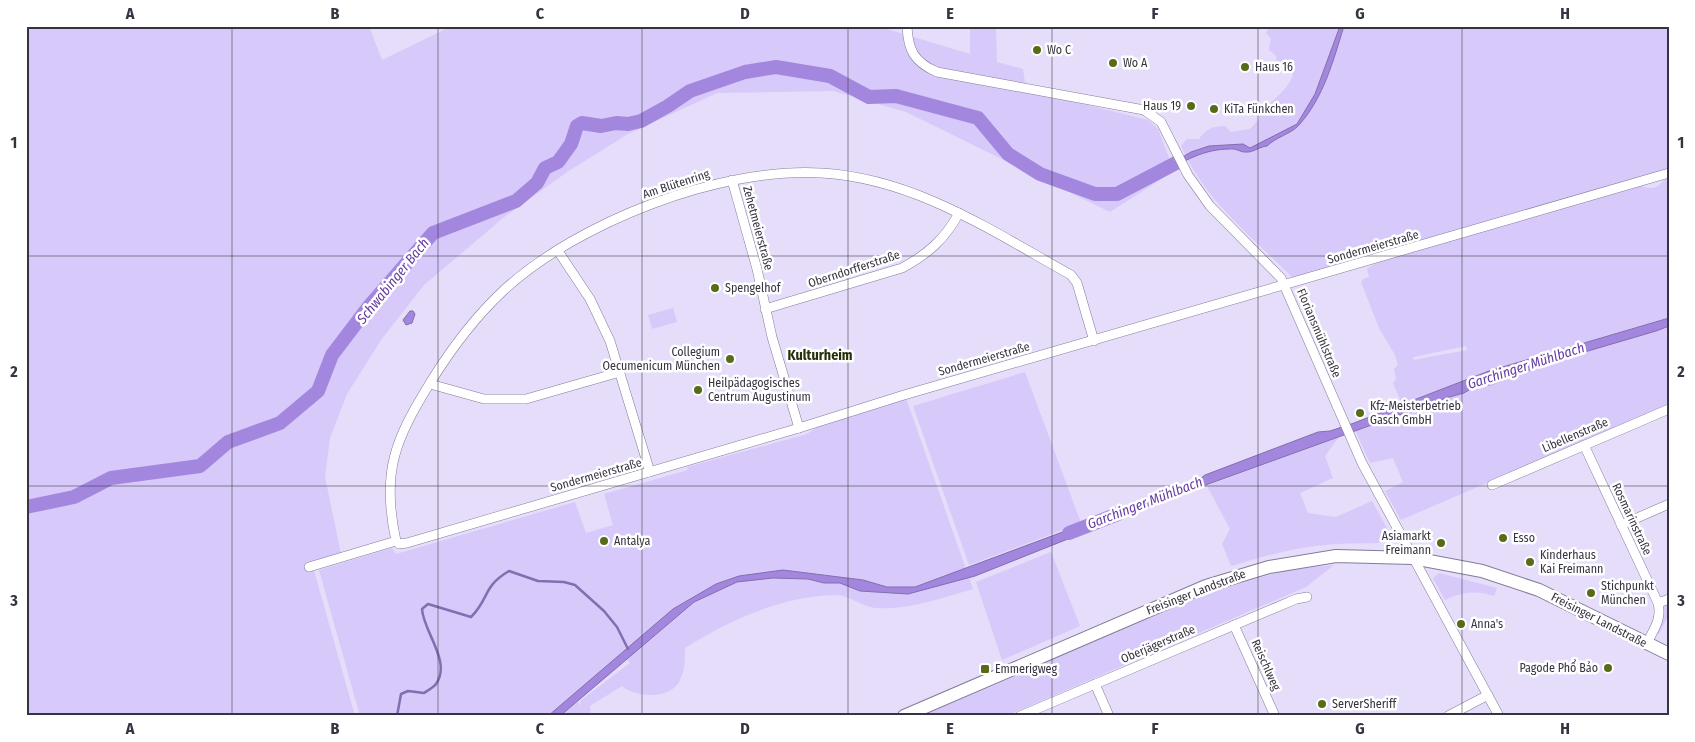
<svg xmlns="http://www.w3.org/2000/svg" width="1695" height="742" viewBox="0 0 1695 742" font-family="'Fira Sans Condensed',sans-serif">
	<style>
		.green { fill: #d7c9fa; fill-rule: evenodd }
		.water { fill: #a387de; stroke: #836eaf }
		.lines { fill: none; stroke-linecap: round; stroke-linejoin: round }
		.stream { stroke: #836eaf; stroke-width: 2.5 }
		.river { stroke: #a387de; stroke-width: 14 }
		.minor-casing { stroke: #847b9b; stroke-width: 10 }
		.secondary-casing { stroke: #847b9b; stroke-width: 14 }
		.minor { stroke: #fff; stroke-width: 9 }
		.secondary { stroke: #fff; stroke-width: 12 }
		.grid { fill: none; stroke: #373340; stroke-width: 1; stroke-opacity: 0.55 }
		.poi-dot { fill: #576b19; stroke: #fff; stroke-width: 2 }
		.labels { text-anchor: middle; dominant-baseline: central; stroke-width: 5; stroke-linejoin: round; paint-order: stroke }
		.poi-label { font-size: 12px; fill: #373340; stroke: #fff; text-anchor: start }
		.street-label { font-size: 12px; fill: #373340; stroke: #fff }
		.water-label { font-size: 14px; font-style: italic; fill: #653ca2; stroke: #fff }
		.neighbourhood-label { font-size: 14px; font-weight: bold; fill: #27300a; stroke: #fff }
		.neatline { fill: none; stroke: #373340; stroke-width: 2 }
		.grid-label { font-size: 16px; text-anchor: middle; font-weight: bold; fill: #373340 }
	</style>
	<rect width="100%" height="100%" fill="#e5ddf9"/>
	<!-- green -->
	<g class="green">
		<polygon points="26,26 369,26 382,60 452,26 877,26 970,54 970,26 996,26 997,62 1023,69 1026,90 1148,120 1158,129 1174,171 1110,212 906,112 833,91 717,93 628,134 567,172 503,218 424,285 381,340 347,394 330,438 325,477 341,554 313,567 355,716 26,716"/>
		<path d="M1270,26H1669V169L1294,279C1253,237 1205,201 1181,146L1187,139H1199C1206,129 1213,126 1225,126L1231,132L1250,129L1259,119V112C1271,102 1288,90 1293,75L1282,62L1276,60V56L1269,50L1271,39L1266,33Z"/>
		<path d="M1669,177V318L1489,371L1402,404L1393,383L1396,379L1394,369L1398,365L1395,355L1379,328L1361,282L1363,279L1369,277L1367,269L1377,262L1641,186C1659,192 1658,183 1669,177ZM1466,346L1467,350L1413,360L1414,357Z"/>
		<polygon points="673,308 677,322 652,329 648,315"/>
		<polygon points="1669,326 1669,404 1401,520 1385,491 1403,482 1393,458 1370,463 1355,430 1446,398 1464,393 1479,384 1490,385 1554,361"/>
		<polygon points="1025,372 1081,523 969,565 913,406"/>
		<path d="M906,398L973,589C941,598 910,610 876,608C862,607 849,595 836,595C781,596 730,620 685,648C685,660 685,671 679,682C669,700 635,697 622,686L590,706L591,716H560L578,702L581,706L580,701L630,663L622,652L548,716H360L319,570L392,548L396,554L575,502L586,533L613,525L604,494L688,470L687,467L807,434L822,424Z"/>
		<path d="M1339,437L1325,456L1333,478L1300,493L1308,513L1336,517L1372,501L1392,537L1391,541C1386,544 1348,543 1338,544C1301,546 1267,555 1231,566L1222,544L1230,529L1207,486Z"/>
		<polygon points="1051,552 1080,626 1002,660 976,582"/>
		<polygon points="1334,565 1306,587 1006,716 921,716 1216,590 1287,570"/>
		<path d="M1439,573L1497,588L1494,596C1476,590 1462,592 1445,600L1433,578Z"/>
		<polygon points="1667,605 1669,614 1659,634 1656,633 1664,606"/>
	</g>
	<!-- water -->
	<g class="water">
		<path d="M1340,26H1344C1333,61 1324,97 1299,125C1291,134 1276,137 1267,146C1258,147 1253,153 1245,152C1240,152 1235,148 1230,149C1204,149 1183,161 1162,174L1159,171L1191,152L1209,146L1243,144L1250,148L1297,124L1315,94Z"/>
		<polygon points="410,311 413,311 415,314 412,323 406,325 403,320"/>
		<polygon points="1669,318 1669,326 1656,331 1554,361 1490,385 1479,384 1464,393 1446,398 1123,515 1103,525 1100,518 1194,483 1205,475 1318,432 1330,431 1354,423 1489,371"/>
		<polygon points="1084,524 1088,531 975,576 908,594 860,591 840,583 824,583 808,579 773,578 737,582 694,602 560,716 548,716 673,609 716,584 739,576 783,570 863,580 887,587 915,587"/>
	</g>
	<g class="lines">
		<!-- stream -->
		<path class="stream" d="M397,716L401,694L408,691L424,693C427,691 434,687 436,684C452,662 423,631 422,609L428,604L471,617C490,598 482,587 509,571L538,581L564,582L575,585L604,611L617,627L628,649"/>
		<!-- river -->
		<g class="river">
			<polyline points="26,507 74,497 111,478 200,466 228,442 280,423 318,391 332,355 370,305 433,233 516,201 537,183 545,168 558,162 571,144 577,126 582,123 601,126 616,123 628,124 641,121 668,106 690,91 745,72 776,67 830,76 869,97 896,96 978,118 1008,154 1040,174 1095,194 1117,194 1176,163"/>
			<polyline points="1069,533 1118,514"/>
		</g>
		<defs>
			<g id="minor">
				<path d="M907,26C908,50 914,62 937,72L1144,110L1161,122L1188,175L1210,206L1281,278L1362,463L1499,716"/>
				<polyline points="732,180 757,269 772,337 799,428"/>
				<polyline points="558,251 590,299 610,341 650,472"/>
				<path d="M765,309L902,268C928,254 945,239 959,213"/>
				<polyline points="430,384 484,399 526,399 620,372"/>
				<polyline points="1584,445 1658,603"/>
				<polyline points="1492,485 1669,409"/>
				<polyline points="1621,525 1669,504"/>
				<polyline points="396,541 399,544 407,543 799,428 904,395 1669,173"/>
				<path d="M396,541C381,472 395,440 430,383C451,349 475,317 504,290C578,222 720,167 821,173C914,178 992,231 1071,275L1077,283L1094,341"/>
				<polyline points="309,567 396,541"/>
				<polyline points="1234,625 1275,716"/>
				<path d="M1647,643C1654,629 1662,619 1658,603L1669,599"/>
				<polyline points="1095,684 1109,716"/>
				<polyline points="1020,716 1296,599 1307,597"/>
				<polyline points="1448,716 1488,695"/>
			</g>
			<polyline id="secondary" points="904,716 1206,586 1269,567 1336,556 1413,558 1482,571 1539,590 1669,654"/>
		</defs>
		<!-- minor casing -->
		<use href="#minor" class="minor-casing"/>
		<!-- secondary casing -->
		<use href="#secondary" class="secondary-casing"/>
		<!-- minor -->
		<use href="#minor" class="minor"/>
		<!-- secondary -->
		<use href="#secondary" class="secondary"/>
	</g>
	<!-- grid -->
	<path class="grid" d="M232,26V716M438,26V716M642,26V716M848,26V716M1052,26V716M1258,26V716M1462,26V716M26,256H1669M26,486H1669"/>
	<!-- markers -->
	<g class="poi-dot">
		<circle cx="1037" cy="50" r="5"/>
		<circle cx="1113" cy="63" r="5"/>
		<circle cx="1245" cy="67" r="5"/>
		<circle cx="1191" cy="106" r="5"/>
		<circle cx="1214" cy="109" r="5"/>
		<circle cx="715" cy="288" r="5"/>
		<circle cx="730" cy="359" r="5"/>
		<circle cx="698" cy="390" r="5"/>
		<circle cx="1360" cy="413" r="5"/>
		<circle cx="1503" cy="538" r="5"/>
		<circle cx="604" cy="541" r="5"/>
		<circle cx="1441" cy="543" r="5"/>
		<circle cx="1530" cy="562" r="5"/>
		<circle cx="1591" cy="593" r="5"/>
		<circle cx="1461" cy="624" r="5"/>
		<circle cx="1608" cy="668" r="5"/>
		<rect x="980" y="664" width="10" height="10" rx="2.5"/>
		<circle cx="1322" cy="704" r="5"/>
	</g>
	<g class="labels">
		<!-- poi labels -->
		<g class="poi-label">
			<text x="1047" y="50">Wo C</text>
			<text x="1123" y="63">Wo A</text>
			<text x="1255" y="67">Haus 16</text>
			<text x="1181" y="106" text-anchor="end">Haus 19</text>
			<text x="1224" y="109">KiTa Fünkchen</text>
			<text x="725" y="288">Spengelhof</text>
			<text x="720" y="352" text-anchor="end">Collegium<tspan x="720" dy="14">Oecumenicum München</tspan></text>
			<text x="708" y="383">Heilpädagogisches<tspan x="708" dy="14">Centrum Augustinum</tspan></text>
			<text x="1370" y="406">Kfz-Meisterbetrieb<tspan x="1370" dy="14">Gasch GmbH</tspan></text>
			<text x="1431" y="536" text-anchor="end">Asiamarkt<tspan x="1431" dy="14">Freimann</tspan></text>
			<text x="1513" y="538">Esso</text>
			<text x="614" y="541">Antalya</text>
			<text x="1540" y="555">Kinderhaus<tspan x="1540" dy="14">Kai Freimann</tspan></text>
			<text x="1601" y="586">Stichpunkt<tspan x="1601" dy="14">München</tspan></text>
			<text x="1471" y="624">Anna's</text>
			<text x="1598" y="668" text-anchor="end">Pagode Phổ Bảo</text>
			<text x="995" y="669">Emmerigweg</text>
			<text x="1332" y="704">ServerSheriff</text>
		</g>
		<!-- street labels -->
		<g class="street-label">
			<text transform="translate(676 184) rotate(-18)">Am Blütenring</text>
			<text transform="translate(758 228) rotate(75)">Zehetmeierstraße</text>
			<text transform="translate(1373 247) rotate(-16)">Sondermeierstraße</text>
			<text transform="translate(854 269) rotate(-18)">Oberndorfferstraße</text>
			<text transform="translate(1319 333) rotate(67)">Floriansmühlstraße</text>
			<text transform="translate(984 359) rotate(-16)">Sondermeierstraße</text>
			<text transform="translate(1575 435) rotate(-23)">Libellenstraße</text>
			<text transform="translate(596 475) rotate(-16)">Sondermeierstraße</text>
			<text transform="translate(1632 519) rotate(65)">Rosmarinstraße</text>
			<text transform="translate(1196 592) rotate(-21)">Freisinger Landstraße</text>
			<text transform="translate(1599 620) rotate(27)">Freisinger Landstraße</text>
			<text transform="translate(1158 644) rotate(-23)">Oberjägerstraße</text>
			<text transform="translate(1266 665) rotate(66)">Reischlweg</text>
		</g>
		<!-- water labels -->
		<g class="water-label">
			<text transform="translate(393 281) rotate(-51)">Schwabinger Bach</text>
			<text transform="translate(1526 366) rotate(-18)">Garchinger Mühlbach</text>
			<text transform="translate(1145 503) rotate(-21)">Garchinger Mühlbach</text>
		</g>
		<!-- neighbourhood labels -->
		<g class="neighbourhood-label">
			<text x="820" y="355">Kulturheim</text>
		</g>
	</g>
	<!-- border -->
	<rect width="1695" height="742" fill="none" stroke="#ffffff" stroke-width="55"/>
	<rect x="28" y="28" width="1640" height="686" class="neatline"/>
	<g class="grid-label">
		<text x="130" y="19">A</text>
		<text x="335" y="19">B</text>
		<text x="540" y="19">C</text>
		<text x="745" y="19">D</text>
		<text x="950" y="19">E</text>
		<text x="1155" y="19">F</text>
		<text x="1360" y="19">G</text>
		<text x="1565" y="19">H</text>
		<text x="14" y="148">1</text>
		<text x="1681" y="148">1</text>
		<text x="14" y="377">2</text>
		<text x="1681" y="377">2</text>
		<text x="14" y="606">3</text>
		<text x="1681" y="606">3</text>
		<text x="130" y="734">A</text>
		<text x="335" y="734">B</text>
		<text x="540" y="734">C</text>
		<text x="745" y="734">D</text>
		<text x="950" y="734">E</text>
		<text x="1155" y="734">F</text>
		<text x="1360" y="734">G</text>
		<text x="1565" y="734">H</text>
	</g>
</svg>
